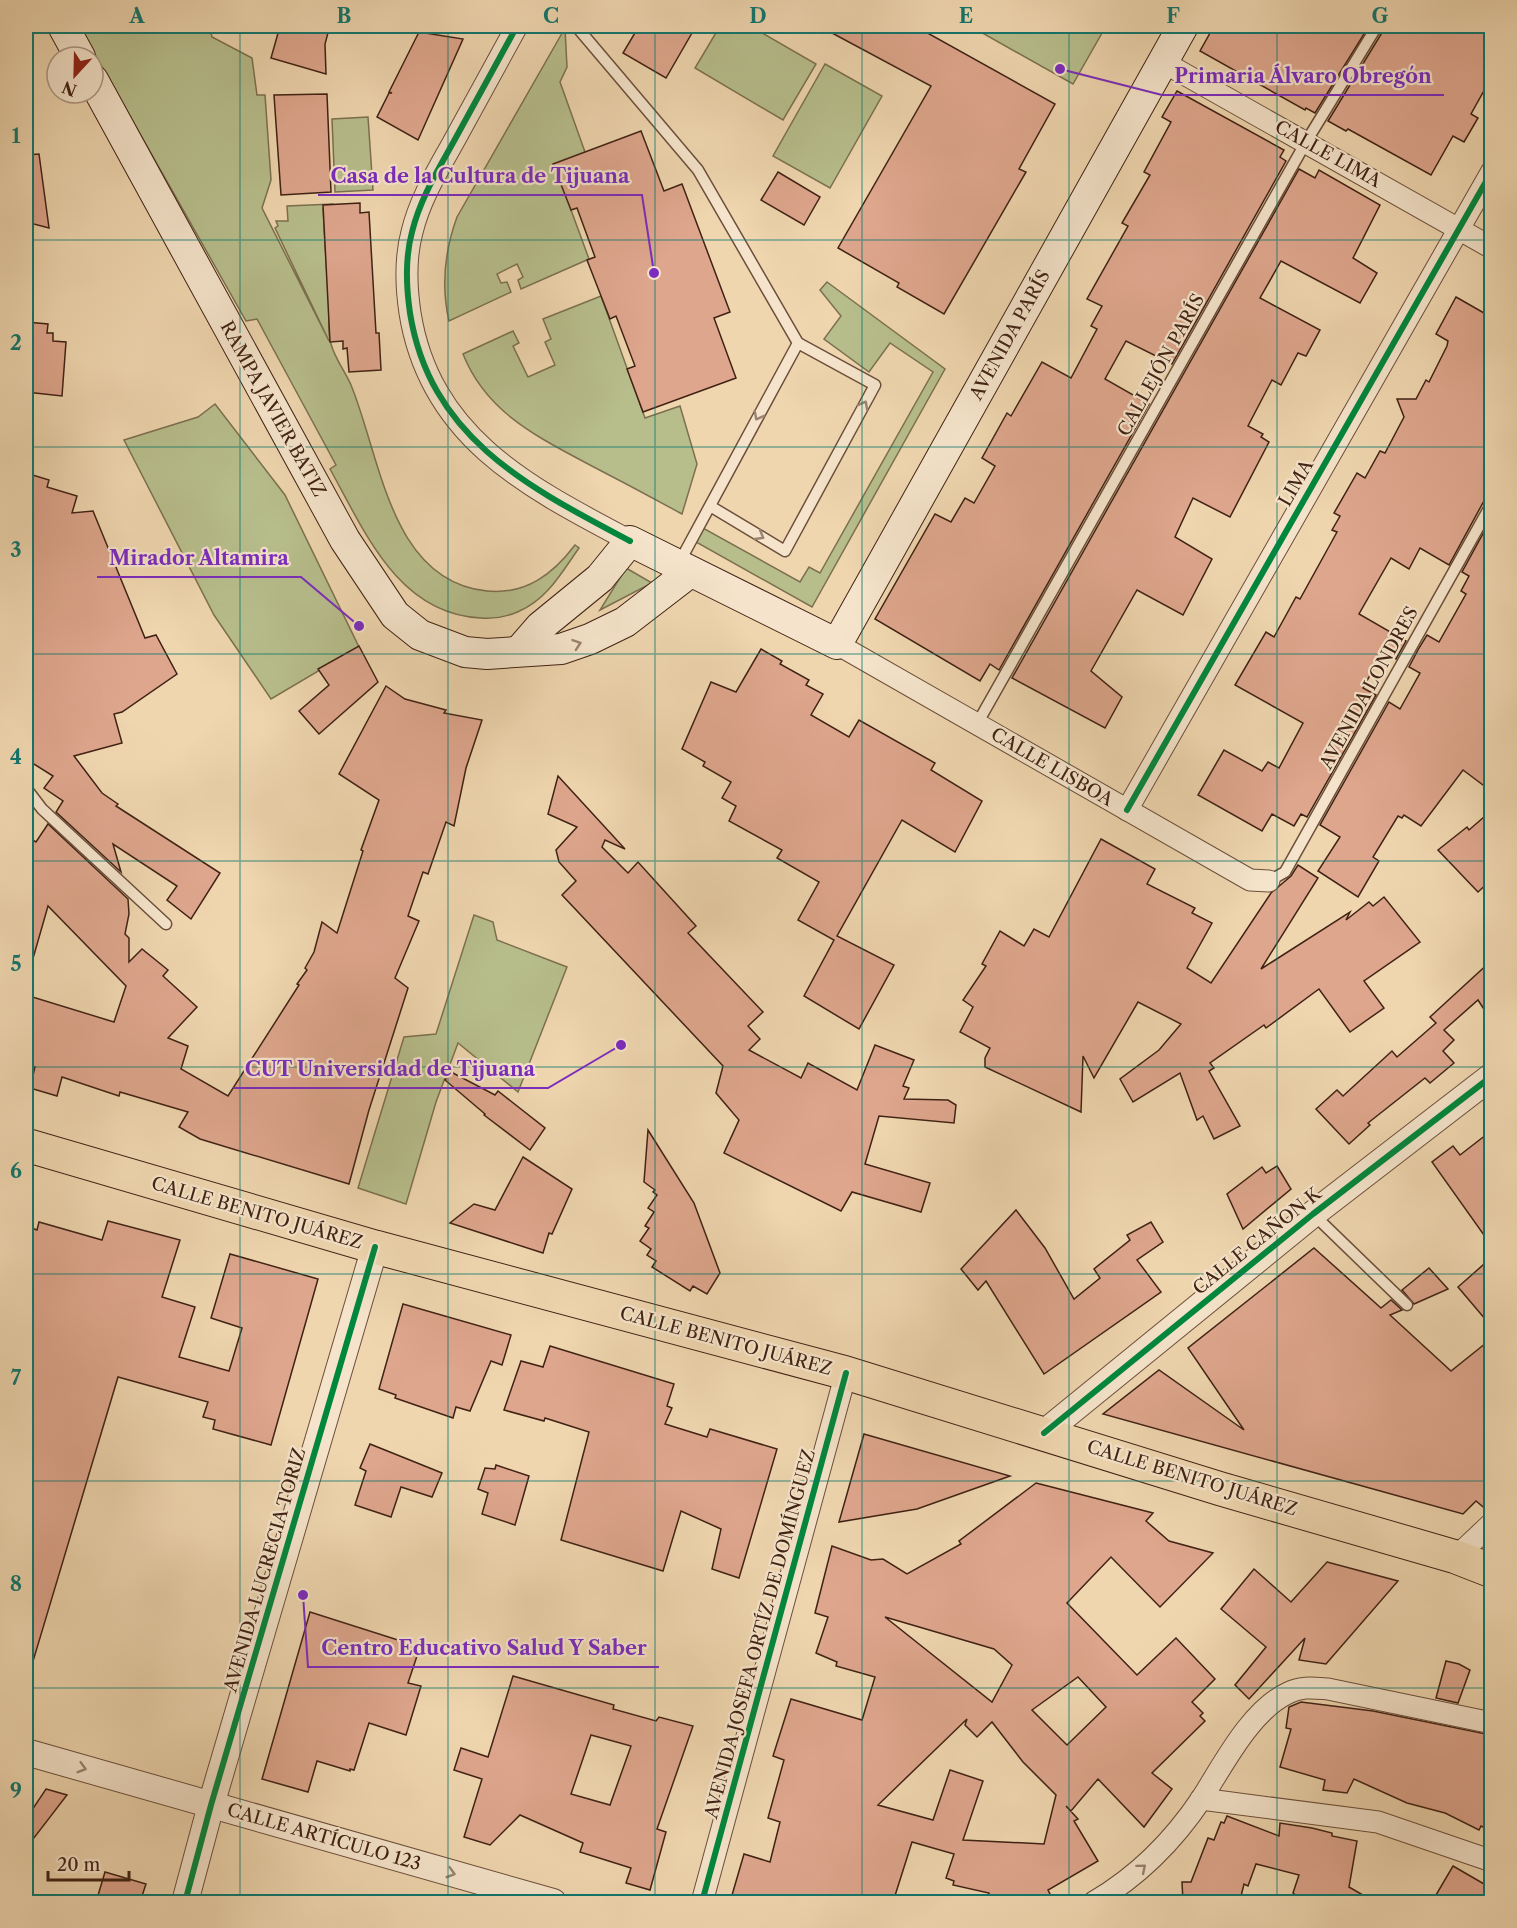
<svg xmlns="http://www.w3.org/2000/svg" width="1517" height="1928" viewBox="0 0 1517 1928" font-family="'Libre Caslon Text',serif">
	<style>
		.green { fill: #b7be8c; stroke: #7c7050; stroke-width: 1.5 }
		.building { fill: #dea68d; stroke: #402214; stroke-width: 1.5; fill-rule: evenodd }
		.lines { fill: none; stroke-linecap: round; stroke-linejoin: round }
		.service-casing { stroke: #6c4f3b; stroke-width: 13 }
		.minor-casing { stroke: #6c4f3b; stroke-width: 23 }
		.tertiary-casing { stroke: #6c4f3b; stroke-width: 28 }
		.secondary-casing { stroke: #402214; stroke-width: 32 }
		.primary-casing { stroke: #402214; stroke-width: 35 }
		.service { stroke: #f5e4cb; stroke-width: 10 }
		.minor { stroke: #f5e4cb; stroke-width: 21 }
		.tertiary { stroke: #f5e4cb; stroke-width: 26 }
		.secondary { stroke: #f5e4cb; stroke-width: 30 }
		.primary { stroke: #efd6af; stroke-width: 33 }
		.cycleway-casing { stroke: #f5e4cb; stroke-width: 10 }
		.cycleway { stroke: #00873e; stroke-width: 6 }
		.oneway { stroke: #9a8370 }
		.grid { fill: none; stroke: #0f766e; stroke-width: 1.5; stroke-opacity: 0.55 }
		.labels { text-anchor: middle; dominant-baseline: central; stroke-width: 4.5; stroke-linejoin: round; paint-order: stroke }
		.street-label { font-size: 18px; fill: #402214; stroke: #f5e4cb }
		.leader { fill: none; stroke: #7b2cbf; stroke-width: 2 }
		.callout-dot { fill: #7b2cbf; stroke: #f5e4cb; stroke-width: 2 }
		.callout-label { font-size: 20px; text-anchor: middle; font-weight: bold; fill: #7b2cbf; stroke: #f5e4cb; stroke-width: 4.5; stroke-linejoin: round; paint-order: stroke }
		.neatline { fill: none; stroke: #0f766e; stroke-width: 2 }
		.grid-label { font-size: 20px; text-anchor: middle; font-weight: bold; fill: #0f766e }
	</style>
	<rect width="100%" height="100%" fill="#efd6af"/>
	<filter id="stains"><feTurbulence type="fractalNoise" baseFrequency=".00333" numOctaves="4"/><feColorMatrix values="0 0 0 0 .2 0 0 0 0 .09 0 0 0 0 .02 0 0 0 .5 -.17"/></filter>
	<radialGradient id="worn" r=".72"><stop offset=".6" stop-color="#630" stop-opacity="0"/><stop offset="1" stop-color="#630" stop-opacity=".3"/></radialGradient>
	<!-- green -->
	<g class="green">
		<path d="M79,26H209L212,37L252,58L257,95H265L271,180L262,208L329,341L275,228L278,226L276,221H288L287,206L333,204L334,208L323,209C325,242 327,276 329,309C329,320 328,336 331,344C335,359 345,371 351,385C381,458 390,581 487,591C526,595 553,574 575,545L579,548C569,562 560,577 549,589C531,609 507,620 481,618C398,614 365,532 330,469L336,465L257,319L246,321Z"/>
		<polygon points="720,26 750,26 816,64 783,120 695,68"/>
		<polygon points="970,26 1106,26 1073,84"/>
		<path d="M565,28L567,67L560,82L585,152L571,210L589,259L521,289L518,280L523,277L517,264L497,274L501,283L507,282L511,292L449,321C441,286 445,250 457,217Z"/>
		<polygon points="825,64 882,96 830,188 773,156"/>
		<polygon points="368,117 373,190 335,192 332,119"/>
		<polygon points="827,282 945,369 812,607 696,542 703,528 800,582 809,567 820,573 933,372 890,343 869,372 824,339 841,316 820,290"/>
		<path d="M601,296L645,418L680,406L697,464L682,514C651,497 619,480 588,464C536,436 486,412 463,354L513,331L519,343L513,346L528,377L555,365L545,342L551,339L543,319Z"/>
		<polygon points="215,404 285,495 359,647 271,699 214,615 124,440 198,417"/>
		<polygon points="626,568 652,583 600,610"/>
		<polygon points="474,915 493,922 497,940 567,967 518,1092 458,1043 436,1102 406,1204 358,1188 404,1037 436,1034"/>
	</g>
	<!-- building -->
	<g class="building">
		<polygon points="280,26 314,26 329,29 325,44 326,74 271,58"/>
		<polygon points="639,26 696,26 666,78 623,53"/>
		<polygon points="819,26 915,26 1055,104 1019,169 1026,172 944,314 897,287 899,283 838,248 931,86"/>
		<polygon points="1214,26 1369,26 1315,113 1306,108 1305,110 1200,51"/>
		<polygon points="1386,26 1491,26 1491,78 1471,114 1478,118 1464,142 1453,136 1431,175 1348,129 1346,131 1328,121"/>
		<polygon points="419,32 463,39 418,140 377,117 389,93 392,93 389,92"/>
		<polygon points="1177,91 1284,150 1280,157 1286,161 1172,364 1126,341 1105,379 1149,404 999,670 990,664 980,681 875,619 935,514 951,522 965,498 974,503 995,466 982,458 1007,413 1011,416 1042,362 1071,378 1097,329 1091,326 1102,306 1087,299 1128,226 1122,223 1150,175 1144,172 1171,122 1162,117"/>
		<polygon points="327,94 331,192 281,195 274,95"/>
		<polygon points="641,131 664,191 682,184 730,312 714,318 736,378 643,412 627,369 635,366 616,316 610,319 587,260 595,257 577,208 571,210 553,164"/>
		<polygon points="39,154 49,228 26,222 26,155"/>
		<polygon points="1299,169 1315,178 1319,170 1380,205 1353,258 1377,273 1360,303 1281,261 1260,298 1320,330 1306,356 1298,353 1281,385 1272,380 1248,426 1263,434 1261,437 1269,442 1230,517 1193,498 1175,537 1212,559 1183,615 1137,590 1091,671 1122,697 1105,728 1012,678"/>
		<polygon points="778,172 820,197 804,225 761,200"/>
		<polygon points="360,203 360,213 369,212 376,333 379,333 381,370 349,372 347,348 343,349 343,341 330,342 323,205"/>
		<polygon points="1456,297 1491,317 1491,496 1485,499 1449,565 1420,548 1409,569 1391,558 1359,614 1406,641 1396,659 1383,652 1363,688 1376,695 1307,817 1301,814 1294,826 1272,814 1262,831 1198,795 1224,750 1262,771 1268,762 1279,768 1303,723 1235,685 1266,632 1274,637 1296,597 1300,599 1337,532 1332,530 1340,516 1334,513 1357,473 1365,478 1380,451 1385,453 1404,417 1397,399 1416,399 1426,380 1429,382 1447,346 1448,341 1436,334"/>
		<polygon points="26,322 48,324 47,333 53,333 53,341 66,342 62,396 26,392"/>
		<polygon points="26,473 49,480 47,487 77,496 72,513 93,511 145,638 156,635 177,674 122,712 114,714 122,743 74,756 102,793 118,804 116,806 220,873 191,919 167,900 177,886 113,844 121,872 56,812 63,801 44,788 53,776 26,759"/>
		<polygon points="1491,519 1491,791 1463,770 1421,826 1404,815 1402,818 1398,816 1373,857 1379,861 1358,897 1318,871 1340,837 1320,825 1389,702 1400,709 1420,673 1409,667 1419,648 1427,635 1439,642 1466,594 1461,591 1469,576 1462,572"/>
		<polygon points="359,646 378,682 319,734 299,711 329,685 318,669"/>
		<polygon points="761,649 782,661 780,664 809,680 806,685 823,694 811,715 849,737 859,720 935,763 931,770 982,801 955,852 902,820 837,936 894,965 859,1029 804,996 834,940 798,920 819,882 777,858 782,850 729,821 736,806 722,798 731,782 703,766 705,762 682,749 711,682 736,692"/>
		<polygon points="386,686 405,699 446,710 444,713 482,720 466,768 454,826 446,822 428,874 423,872 408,916 419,921 395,978 408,988 369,1110 349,1184 200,1139 179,1127 188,1112 120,1092 119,1096 62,1077 57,1096 30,1088 35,1067 26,1066 26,995 114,1022 126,986 48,906 32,962 26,961 26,836 36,842 48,824 128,899 129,914 125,934 129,938 129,962 142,949 168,970 163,976 197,1007 168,1038 188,1046 181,1069 228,1096 299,985 297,984 307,970 305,968 314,952 322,922 337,933 363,851 361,850 379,800 339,774"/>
		<polygon points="558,776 625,849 605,840 602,847 628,873 638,862 696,926 688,933 763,1012 748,1026 760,1039 749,1050 801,1078 808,1063 857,1090 875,1045 914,1060 903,1086 909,1088 904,1099 948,1100 956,1105 954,1123 879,1116 865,1164 930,1183 921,1212 852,1192 841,1211 724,1153 739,1120 716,1093 723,1066 562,895 576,881 559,862 556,850 577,827 548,814"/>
		<polygon points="1491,811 1491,880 1478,892 1438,850 1467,827 1469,830"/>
		<polygon points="1101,839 1155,869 1147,884 1195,908 1192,913 1212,923 1187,968 1211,983 1271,893 1291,876 1298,865 1318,878 1261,969 1350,912 1346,920 1369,902 1373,906 1384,897 1420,942 1364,981 1384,1008 1350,1032 1319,989 1266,1028 1264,1025 1210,1063 1214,1068 1209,1071 1240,1126 1214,1139 1203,1116 1197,1120 1180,1073 1133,1102 1120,1079 1159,1050 1181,1024 1138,1002 1094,1078 1083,1056 1081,1112 985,1067 985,1058 990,1048 960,1032 973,1007 963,1000 986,966 982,964 1000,931 1024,946 1034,929 1049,937"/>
		<polygon points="1491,961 1491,1020 1478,1000 1444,1030 1454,1040 1443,1051 1454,1063 1430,1083 1425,1078 1368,1123 1370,1125 1349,1144 1316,1109 1337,1090 1343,1096 1392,1051 1397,1057 1436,1023 1430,1017"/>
		<polygon points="451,1072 495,1095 498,1091 545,1128 530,1150 484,1115 485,1114 445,1080"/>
		<polygon points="648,1130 694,1203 720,1273 707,1294 693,1286 690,1291 652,1267 656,1261 647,1255 651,1249 640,1241 649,1228 645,1226 654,1212 648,1208 657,1195 653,1192 655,1190 644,1182"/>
		<polygon points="1491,1131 1491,1245 1432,1162 1453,1146 1460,1155"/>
		<polygon points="523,1157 572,1189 552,1234 549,1233 543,1253 450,1223 474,1204 495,1210"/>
		<polygon points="1277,1166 1291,1189 1243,1229 1227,1194 1262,1167 1266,1173"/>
		<polygon points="1016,1210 1045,1248 1074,1299 1100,1278 1094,1269 1130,1240 1127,1235 1151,1222 1163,1242 1137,1260 1161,1292 1044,1374 986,1281 978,1290 961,1269"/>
		<polygon points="108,1221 180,1240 162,1297 195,1307 179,1357 229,1371 242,1328 211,1318 230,1254 318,1279 271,1445 213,1429 215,1420 203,1417 208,1402 118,1377 31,1668 26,1667 26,1226 37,1230 39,1222 102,1240"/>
		<polygon points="1314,1248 1381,1308 1391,1300 1402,1310 1390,1315 1451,1371 1491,1339 1491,1511 1488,1511 1476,1501 1463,1514 1103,1414 1159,1370 1244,1430 1188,1348"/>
		<polygon points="1491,1258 1491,1326 1458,1287"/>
		<polygon points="1429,1268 1448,1289 1414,1304 1402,1290"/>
		<polygon points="403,1304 511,1335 502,1365 491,1361 470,1411 456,1407 453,1418 395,1398 396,1395 379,1389"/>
		<polygon points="550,1346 674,1384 667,1406 672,1408 665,1424 707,1437 710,1429 777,1449 739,1578 712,1569 721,1529 681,1511 663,1571 561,1540 589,1432 545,1418 544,1421 504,1410 521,1361 543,1367"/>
		<polygon points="864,1434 1010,1476 917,1509 839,1522"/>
		<polygon points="370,1444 442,1473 432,1497 401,1487 391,1517 355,1505 366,1471 360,1468"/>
		<polygon points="496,1465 529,1476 515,1525 482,1514 488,1493 478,1489 485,1468 495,1469"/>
		<path d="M1036,1483L1153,1513L1146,1521L1169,1541L1213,1553L1160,1607L1111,1557L1067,1603L1137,1675L1176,1638L1215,1679L1192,1702L1203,1713L1200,1716L1205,1721L1152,1773L1172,1789L1144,1827L1098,1779L1071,1811L1066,1806L1078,1819L1074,1821L1098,1861L1048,1890L1050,1894L1030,1902H987L989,1893L953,1885L954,1881L946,1878L954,1854L912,1842L893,1902H730L744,1854L770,1862L780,1822L768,1818L784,1760L773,1756L791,1699L862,1720L875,1677L836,1666L837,1662L816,1653L828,1617L815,1613L832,1546L871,1560L883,1559L907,1574L961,1544L959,1541ZM885,1617L994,1649L1012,1665L992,1702ZM1078,1677L1106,1707L1067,1745L1032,1710ZM967,1719L965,1725L977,1737L992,1722L1023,1762L1056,1795L1044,1844L963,1840L983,1781L950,1770L933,1820L878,1805Z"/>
		<polygon points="1327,1562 1398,1581 1326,1664 1299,1660 1305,1638 1249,1699 1235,1685 1266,1647 1221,1609 1254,1569 1291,1602"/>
		<polygon points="310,1612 420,1647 408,1683 421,1686 406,1735 369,1723 354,1770 350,1769 350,1771 317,1761 308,1792 262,1779"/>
		<polygon points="1446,1661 1459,1664 1470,1670 1458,1703 1436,1698"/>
		<path d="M513,1676L614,1705L613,1709L656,1721L659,1717L693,1726L657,1829L666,1832L650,1890L626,1883L631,1868L580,1852L583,1843L520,1815L490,1845L464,1837L482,1779L454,1770L461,1748L488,1757ZM591,1735L631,1746L610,1805L571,1794Z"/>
		<polygon points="1301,1702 1373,1711 1491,1735 1491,1831 1481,1826 1479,1830 1445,1813 1407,1803 1354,1779 1347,1793 1323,1790 1325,1780 1280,1767 1291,1729 1286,1728 1289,1707"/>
		<polygon points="46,1789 67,1795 27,1847 26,1819"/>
		<polygon points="1227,1816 1279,1836 1280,1823 1312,1828 1332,1833 1332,1836 1357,1841 1349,1887 1375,1902 1306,1902 1293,1893 1299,1875 1256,1864 1248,1886 1244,1884 1240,1900 1223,1896 1223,1902 1183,1902 1182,1882 1191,1882 1208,1838 1214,1840 1221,1822 1224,1823"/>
		<polygon points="1453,1866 1491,1888 1491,1902 1449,1902 1436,1895"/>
		<polygon points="105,1872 146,1884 140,1902 96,1902"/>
	</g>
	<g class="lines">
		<defs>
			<g id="service">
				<polyline points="576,26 698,170 798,343"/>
				<polyline points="679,563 798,343 875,385 785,551 710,506"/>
				<polyline points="977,724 1306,142 1377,26"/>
				<polyline points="26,788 42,809 166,924"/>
				<polyline points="1269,881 1285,872 1492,503"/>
				<polyline points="1313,1214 1407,1305"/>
				<polyline points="487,1902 492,1885"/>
			</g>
			<g id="minor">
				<path d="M517,26C496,64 475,103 454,141C438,170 420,199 412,232C405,258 406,286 410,313C430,438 528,487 630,541"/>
				<polyline points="1163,62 1492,248"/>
				<polyline points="837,644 1250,880 1269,881"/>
				<polyline points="1127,810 1492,171"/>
				<polyline points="1456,1557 1492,1523"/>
				<polyline points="1201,1799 1378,1822 1492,1861"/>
				<polyline points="702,1902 846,1373"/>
				<path d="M1094,1902C1137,1877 1174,1840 1202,1798C1223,1765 1251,1710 1288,1693C1301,1686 1314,1688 1328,1689L1492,1723"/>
			</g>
			<g id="tertiary">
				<polyline points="1044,1433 1313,1214 1492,1076"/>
				<polyline points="26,1752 553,1902"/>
				<polyline points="185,1902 211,1805 375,1247"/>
			</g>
			<g id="secondary">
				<polyline points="63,26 80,57"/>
				<polyline points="93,80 345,540 395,615 420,635 465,652 487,654 561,649 590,639 625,622 690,572"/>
				<polyline points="520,650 540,627 600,578 630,541 837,644 1183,26"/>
			</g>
			<polyline id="primary" points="26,1145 375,1247 846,1373 1221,1489 1456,1557 1492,1571"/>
		</defs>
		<!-- service casing -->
		<use href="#service" class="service-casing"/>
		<!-- minor casing -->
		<use href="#minor" class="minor-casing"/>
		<!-- tertiary casing -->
		<use href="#tertiary" class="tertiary-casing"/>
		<!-- secondary casing -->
		<use href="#secondary" class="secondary-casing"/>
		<!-- primary casing -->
		<use href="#primary" class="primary-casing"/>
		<!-- service -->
		<use href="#service" class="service"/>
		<!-- minor -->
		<use href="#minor" class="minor"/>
		<!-- tertiary -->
		<use href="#tertiary" class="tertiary"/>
		<!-- secondary -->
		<use href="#secondary" class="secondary"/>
		<!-- primary -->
		<use href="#primary" class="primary"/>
		<defs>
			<g id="cycleway">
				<path d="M517,26C496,64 475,103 454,141C438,170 420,199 412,232C405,258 406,286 410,313C430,438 528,487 630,541"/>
				<polyline points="1127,810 1492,171"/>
				<polyline points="1044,1433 1313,1214 1492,1076"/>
				<polyline points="185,1902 211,1805 375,1247"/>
				<polyline points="702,1902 846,1373"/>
			</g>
		</defs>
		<!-- cycleway casing -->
		<use href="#cycleway" class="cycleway-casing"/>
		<!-- cycleway -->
		<use href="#cycleway" class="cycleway"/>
	</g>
	<!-- one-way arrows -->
	<defs><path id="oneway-chevron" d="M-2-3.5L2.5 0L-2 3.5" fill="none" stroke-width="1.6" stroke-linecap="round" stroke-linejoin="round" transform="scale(1.5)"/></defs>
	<g class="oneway">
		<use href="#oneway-chevron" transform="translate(864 405) rotate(-62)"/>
		<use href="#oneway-chevron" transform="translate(758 416) rotate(118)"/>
		<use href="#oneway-chevron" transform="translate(760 536) rotate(30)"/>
		<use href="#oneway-chevron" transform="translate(577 644) rotate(-19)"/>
		<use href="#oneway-chevron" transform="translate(82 1768) rotate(16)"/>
		<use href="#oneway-chevron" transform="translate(1142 1868) rotate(-40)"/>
		<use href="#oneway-chevron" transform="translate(451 1873) rotate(16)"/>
	</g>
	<!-- grid -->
	<path class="grid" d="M240,26V1902M448,26V1902M655,26V1902M862,26V1902M1069,26V1902M1277,26V1902M26,240H1492M26,447H1492M26,654H1492M26,861H1492M26,1067H1492M26,1274H1492M26,1481H1492M26,1688H1492"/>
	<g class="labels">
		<!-- street labels -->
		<g class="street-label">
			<text transform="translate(1328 154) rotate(29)">CALLE LIMA</text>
			<text transform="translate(1010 335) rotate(-61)">AVENIDA PARÍS</text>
			<text transform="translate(1161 365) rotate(-61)">CALLEJÓN PARÍS</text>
			<text transform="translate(273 409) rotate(61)">RAMPA JAVIER BATIZ</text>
			<text transform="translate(1296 483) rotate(-60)">LIMA</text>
			<text transform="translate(1369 688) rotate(-61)">AVENIDA LONDRES</text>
			<text transform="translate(1052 767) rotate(30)">CALLE LISBOA</text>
			<text transform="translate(257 1213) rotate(16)">CALLE BENITO JUÁREZ</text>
			<text transform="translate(1257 1241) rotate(-39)">CALLE CAÑON K</text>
			<text transform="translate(726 1341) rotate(15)">CALLE BENITO JUÁREZ</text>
			<text transform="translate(1192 1478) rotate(17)">CALLE BENITO JUÁREZ</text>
			<text transform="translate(265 1570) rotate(-74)">AVENIDA LUCRECIA TORIZ</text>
			<text transform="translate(760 1634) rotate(-75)">AVENIDA JOSEFA ORTÍZ DE DOMÍNGUEZ</text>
			<text transform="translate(324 1837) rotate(16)">CALLE ARTÍCULO 123</text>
		</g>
	</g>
	<!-- callouts -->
	<path class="leader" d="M1060 69L1162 95H1444M654 273L642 195H318M359 626L301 577H97M621 1045L548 1088H233M303 1595L308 1667H659"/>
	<g class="callout-dot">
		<circle cx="1060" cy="69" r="6"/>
		<circle cx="654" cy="273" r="6"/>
		<circle cx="359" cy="626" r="6"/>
		<circle cx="621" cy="1045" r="6"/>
		<circle cx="303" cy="1595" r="6"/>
	</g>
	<g class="callout-label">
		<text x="1303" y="83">Primaria Álvaro Obregón</text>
		<text x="480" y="183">Casa de la Cultura de Tijuana</text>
		<text x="199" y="565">Mirador Altamira</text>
		<text x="390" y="1076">CUT Universidad de Tijuana</text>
		<text x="484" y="1655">Centro Educativo Salud Y Saber</text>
	</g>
	<!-- margin -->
	<rect width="1517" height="1928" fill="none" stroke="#efd6af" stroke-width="66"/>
	<!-- north arrow -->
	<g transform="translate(75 75) rotate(202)"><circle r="28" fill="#f5e4cb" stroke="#ad9682" stroke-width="1.5"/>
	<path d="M0-4.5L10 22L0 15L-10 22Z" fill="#8f2418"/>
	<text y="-9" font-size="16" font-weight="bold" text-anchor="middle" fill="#402214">N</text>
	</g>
	<!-- scale -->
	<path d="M48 1871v9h81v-9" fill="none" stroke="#402214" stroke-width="3"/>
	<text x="57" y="1871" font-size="18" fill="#402214" stroke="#f5e4cb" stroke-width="4.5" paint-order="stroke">20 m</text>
	<rect x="33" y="33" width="1451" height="1862" class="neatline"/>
	<g class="grid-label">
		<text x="137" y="23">A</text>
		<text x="344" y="23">B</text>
		<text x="551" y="23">C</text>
		<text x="758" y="23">D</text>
		<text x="966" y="23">E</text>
		<text x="1173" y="23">F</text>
		<text x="1380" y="23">G</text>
		<text x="16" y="143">1</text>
		<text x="16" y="350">2</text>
		<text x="16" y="557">3</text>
		<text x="16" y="764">4</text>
		<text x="16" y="971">5</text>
		<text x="16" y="1178">6</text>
		<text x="16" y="1385">7</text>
		<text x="16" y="1591">8</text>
		<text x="16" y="1798">9</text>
	</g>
	<rect width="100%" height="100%" filter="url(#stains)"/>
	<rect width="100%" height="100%" fill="url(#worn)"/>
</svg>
